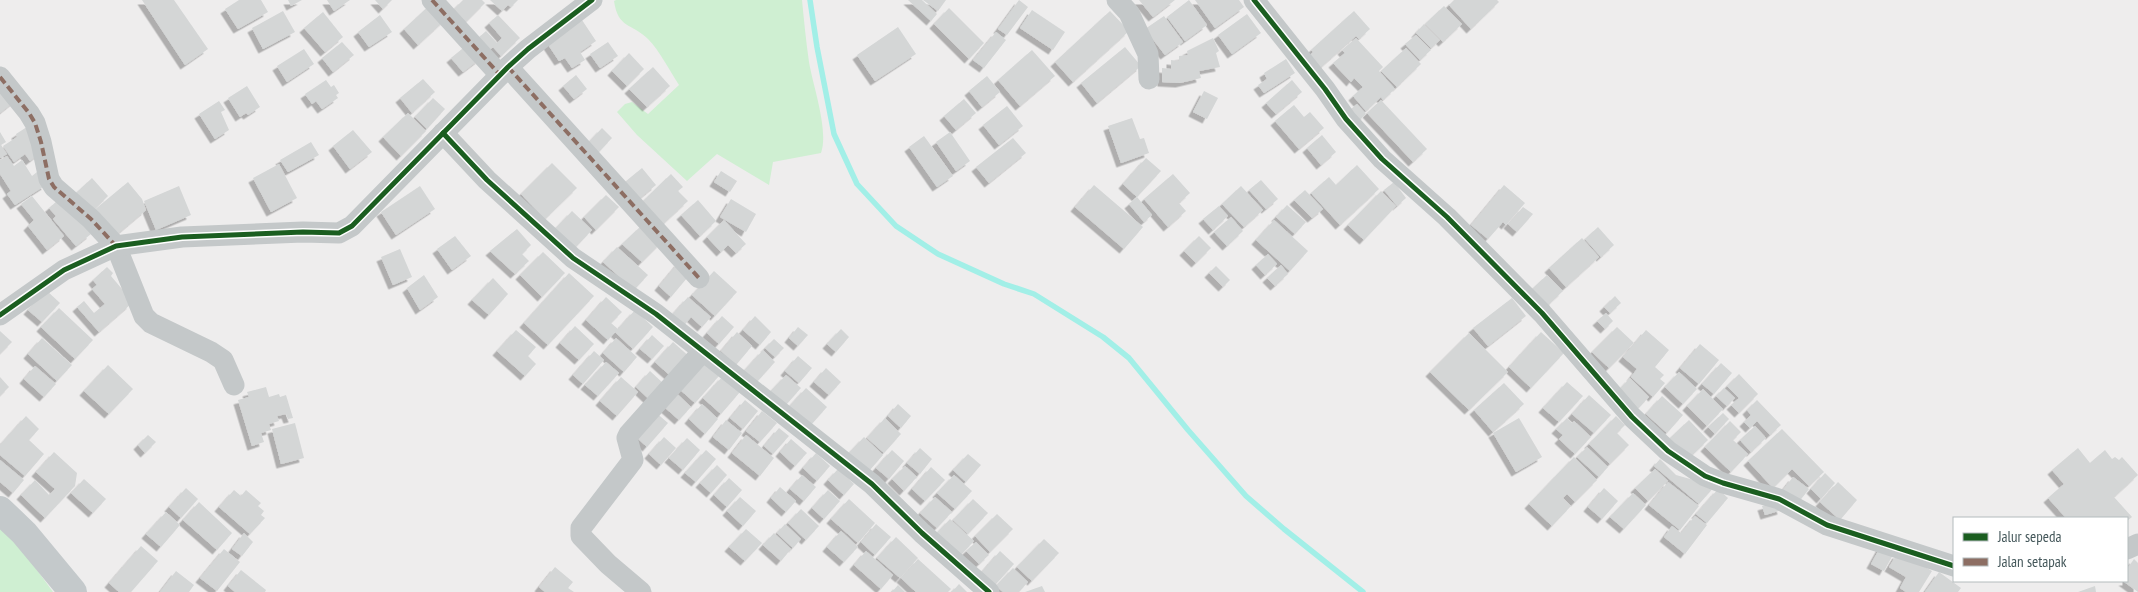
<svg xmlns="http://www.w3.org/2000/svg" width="2138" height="592" viewBox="0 0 2138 592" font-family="'PT Sans Narrow',sans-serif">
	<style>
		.green { fill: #cfefd2 }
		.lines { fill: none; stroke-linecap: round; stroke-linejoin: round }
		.stream { stroke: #a2efe7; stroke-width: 5.5 }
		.building { fill: #d4d6d6; filter: url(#shadow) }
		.street { stroke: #c4c8c9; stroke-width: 21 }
		.secondary { stroke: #c4c9cb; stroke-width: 28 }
		.quiet { stroke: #8d6e63; stroke-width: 4; stroke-dasharray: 8 4; stroke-linecap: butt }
		.cycleway-casing { stroke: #fff; stroke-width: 8 }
		.cycleway { stroke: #1b5e20; stroke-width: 5 }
	</style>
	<defs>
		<filter id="shadow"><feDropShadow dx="-4.5" dy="4.5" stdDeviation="0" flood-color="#0004"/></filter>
	</defs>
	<rect width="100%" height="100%" fill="#eeeded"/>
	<!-- green -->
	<g class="green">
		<path d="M616,0H802C804,21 806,41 809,62C813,86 829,131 821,153L773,162L769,185L717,154L687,181L637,135L617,112L625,104L632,102L648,114L679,85C670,71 659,50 648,39C632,23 618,29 614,1Z"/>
		<polygon points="0,526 29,559 53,592 0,592"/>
	</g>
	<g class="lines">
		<!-- stream -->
		<polyline class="stream" points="810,0 817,47 834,134 857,184 896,226 938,254 1004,284 1034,294 1103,337 1129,358 1188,430 1246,496 1284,529 1363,592"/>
	</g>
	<!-- building -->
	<g class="building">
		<polygon points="142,0 174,0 208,49 185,65"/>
		<polygon points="239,0 261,0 268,12 238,29 225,9"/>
		<polygon points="288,0 302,0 291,6"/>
		<polygon points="327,0 350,0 334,11"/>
		<polygon points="375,0 392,0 383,9"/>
		<polygon points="463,0 482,0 485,3 466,22 454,9"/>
		<polygon points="490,0 518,0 511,7 508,5 502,11"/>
		<polygon points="908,0 922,0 937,14 931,21"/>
		<polygon points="923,0 946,0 938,11"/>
		<polygon points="1019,0 1028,7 1007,35 998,29"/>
		<polygon points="1139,0 1175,0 1153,17"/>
		<polygon points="1189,0 1207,25 1185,41 1167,17"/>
		<polygon points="1195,0 1239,0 1244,7 1215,28"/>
		<polygon points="1454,0 1497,0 1499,2 1471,29 1449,5"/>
		<polygon points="431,4 445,20 418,45 404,29"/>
		<polygon points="1444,6 1462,24 1443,42 1425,24"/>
		<polygon points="949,8 984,43 969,59 934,24"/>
		<polygon points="1032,10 1065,32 1053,50 1020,28"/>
		<polygon points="283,11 295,32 263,49 252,28"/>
		<polygon points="1110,11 1129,31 1073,82 1055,62"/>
		<polygon points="1354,11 1370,29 1359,39 1356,36 1320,68 1309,56 1313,52 1311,50"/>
		<polygon points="323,12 343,37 325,52 304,28"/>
		<polygon points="1247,14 1261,33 1232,54 1218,35"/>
		<polygon points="380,15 392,32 369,47 358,32"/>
		<polygon points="498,15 520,38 501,56 493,47 486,53 475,41 486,31 497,43 502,38 489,23"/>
		<polygon points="1164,16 1183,42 1165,55 1145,29"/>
		<polygon points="582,20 596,41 580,52 585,60 572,68 565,58 559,61 547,43"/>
		<polygon points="1424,24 1440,40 1431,48 1416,33"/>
		<polygon points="898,27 916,54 875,81 857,55"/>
		<polygon points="996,32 1006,40 984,68 973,60"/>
		<polygon points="1416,35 1431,50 1420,60 1405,44"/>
		<polygon points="1213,38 1219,51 1216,53 1220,67 1199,71 1201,78 1180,83 1162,82 1162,68 1171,69 1171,60 1179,61 1179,56 1188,55 1187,51"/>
		<polygon points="1356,38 1383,67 1379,71 1395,89 1383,100 1381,97 1366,111 1353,96 1363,87 1354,78 1351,82 1333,63 1345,53 1342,50"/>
		<polygon points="342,42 354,55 333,72 322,58"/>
		<polygon points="608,42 618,56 600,68 590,54"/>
		<polygon points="467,45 480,59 463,72 451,58"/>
		<polygon points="1125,47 1141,66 1097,103 1081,83"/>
		<polygon points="1406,48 1421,64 1397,87 1381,71"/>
		<polygon points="304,49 314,64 287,82 277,66"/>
		<polygon points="1032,50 1055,76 1020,106 998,80"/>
		<polygon points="629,53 644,69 627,86 612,71"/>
		<polygon points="1286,59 1295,73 1264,93 1258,85 1267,79 1264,73"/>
		<polygon points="653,67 670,86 647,107 629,89"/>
		<polygon points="576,75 587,89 574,99 563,86"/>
		<polygon points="987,76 1000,92 982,107 969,91"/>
		<polygon points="423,79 435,92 412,113 400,98"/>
		<polygon points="326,80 331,87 334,85 339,93 336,95 338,98 322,109 316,101 312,104 305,94"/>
		<polygon points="1292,80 1302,92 1276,114 1266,103"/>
		<polygon points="0,81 15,101 0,113"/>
		<polygon points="247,86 260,107 248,115 246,113 240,117 228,98"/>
		<polygon points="1204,91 1218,98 1207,119 1193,112"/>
		<polygon points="433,98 445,109 427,129 415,117"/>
		<polygon points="964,99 976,113 956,130 944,116"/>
		<polygon points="1381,100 1427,149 1413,162 1367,113"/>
		<polygon points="219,101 225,110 221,112 229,130 215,139 199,114"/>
		<polygon points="1357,104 1366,114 1354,125 1345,114"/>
		<polygon points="1294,105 1304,117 1310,112 1324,128 1299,149 1275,121"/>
		<polygon points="1007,106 1023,126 999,145 983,125"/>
		<polygon points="408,113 426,131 401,156 383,137"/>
		<polygon points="1132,118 1140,139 1144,138 1149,153 1121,163 1108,126"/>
		<polygon points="30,125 39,154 30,161 25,154 14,162 3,146 17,137 16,134"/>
		<polygon points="602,128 612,138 598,153 588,143"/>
		<polygon points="353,130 372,152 350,169 333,146"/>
		<polygon points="0,132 6,142 1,145 7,154 0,158"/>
		<polygon points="950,132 970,161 956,171 936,142"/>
		<polygon points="1322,135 1336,152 1321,165 1307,148"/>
		<polygon points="924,136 953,176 937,187 909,147"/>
		<polygon points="1013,138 1026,153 989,183 976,167"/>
		<polygon points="311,142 319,155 288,172 280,160"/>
		<polygon points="7,156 14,166 22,160 32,176 37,172 46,185 15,205 7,194 11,191 0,174 0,160"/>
		<polygon points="1146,158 1161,171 1137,197 1123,184"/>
		<polygon points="552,163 577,188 545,219 521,194"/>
		<polygon points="279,164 297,198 271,212 253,178"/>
		<polygon points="1357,165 1379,189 1340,225 1311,193 1329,177 1336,185"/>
		<polygon points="642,168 656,185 639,199 625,182"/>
		<polygon points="721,171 737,181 730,192 714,182"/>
		<polygon points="671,174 683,187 678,191 688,201 663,224 642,202"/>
		<polygon points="1173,174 1190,193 1179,203 1186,211 1168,227 1144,199"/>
		<polygon points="92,178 108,196 93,211 76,193"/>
		<polygon points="1261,180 1278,199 1266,209 1249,190"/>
		<polygon points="128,182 142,199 146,210 114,237 92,212"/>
		<polygon points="1394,182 1406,198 1397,206 1384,190"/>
		<polygon points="1094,185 1143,227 1124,249 1075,207"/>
		<polygon points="1504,185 1525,203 1506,225 1503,222 1488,239 1471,225"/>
		<polygon points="179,186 191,215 156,230 144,201"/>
		<polygon points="420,186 435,209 396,235 381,212"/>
		<polygon points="1241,186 1263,210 1244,227 1222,204"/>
		<polygon points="1305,190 1323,209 1312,218 1294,200"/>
		<polygon points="1381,191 1396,206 1364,240 1348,225"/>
		<polygon points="606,195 619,207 596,230 584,217"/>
		<polygon points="32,196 64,236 47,250 28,226 34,220 21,204"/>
		<polygon points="1137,197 1152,215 1144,222 1129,204"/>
		<polygon points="731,199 756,214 746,232 720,217"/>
		<polygon points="698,200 716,221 700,236 681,215"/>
		<polygon points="57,201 68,206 91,234 76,246 53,219 56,216 49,208"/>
		<polygon points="1287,205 1306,222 1295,234 1276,217"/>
		<polygon points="1219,206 1228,216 1213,230 1203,219"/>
		<polygon points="1523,207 1533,214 1517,232 1508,224"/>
		<polygon points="572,211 592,230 575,248 555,229"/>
		<polygon points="1231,217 1243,231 1227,246 1214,232"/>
		<polygon points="724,220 746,244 736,253 728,245 721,252 707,237"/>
		<polygon points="1274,220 1308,251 1290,271 1256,240"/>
		<polygon points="641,226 661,243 642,262 622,244"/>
		<polygon points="1598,227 1614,245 1601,257 1585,239"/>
		<polygon points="517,229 531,245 522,254 529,261 515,274 490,251"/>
		<polygon points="455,236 471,256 452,270 437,249"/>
		<polygon points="1199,236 1211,248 1196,263 1184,251"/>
		<polygon points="1582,238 1599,257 1566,287 1549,268"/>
		<polygon points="617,247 648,275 634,290 603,262"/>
		<polygon points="400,249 412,277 393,285 381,257"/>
		<polygon points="543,252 565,273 542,297 520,275"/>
		<polygon points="1268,254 1277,264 1265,275 1256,265"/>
		<polygon points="679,262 692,272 671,297 659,286"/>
		<polygon points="1281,265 1288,274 1275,286 1267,278"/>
		<polygon points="1216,266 1230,280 1223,287 1209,273"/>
		<polygon points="107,267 113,273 111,276 127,295 131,304 99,332 77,307 84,301 94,313 105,304 92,289 97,285 93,280"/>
		<polygon points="714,271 737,292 715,316 692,295"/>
		<polygon points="569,273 594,296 548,345 524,323"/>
		<polygon points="424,275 438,297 420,310 407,288"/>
		<polygon points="1547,275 1563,291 1548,305 1532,289"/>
		<polygon points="493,278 508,294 489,315 472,300"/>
		<polygon points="46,290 60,303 42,322 28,310"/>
		<polygon points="1615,296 1621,303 1610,313 1604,307"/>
		<polygon points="606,297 622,312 611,323 618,329 635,310 653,327 633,349 615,332 608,340 586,320"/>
		<polygon points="688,297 711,317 702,327 691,317 682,328 670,317"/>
		<polygon points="1512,298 1526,316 1488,346 1473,328"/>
		<polygon points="59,308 93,340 75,359 41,327"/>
		<polygon points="1606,313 1613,321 1605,329 1597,321"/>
		<polygon points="722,316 734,327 719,344 707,333"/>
		<polygon points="755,316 771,332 760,345 743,330"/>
		<polygon points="575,326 594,344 579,360 560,343"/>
		<polygon points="798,327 808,335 798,346 789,338"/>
		<polygon points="1617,327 1634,343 1609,368 1592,352"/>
		<polygon points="841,329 849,337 836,352 827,344"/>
		<polygon points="516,330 536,347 528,356 536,364 525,376 497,351"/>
		<polygon points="1646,330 1669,350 1655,367 1664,375 1660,379 1665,383 1653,397 1631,377 1637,369 1623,357"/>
		<polygon points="0,331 12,342 0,354"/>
		<polygon points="737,332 752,346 736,365 721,351"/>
		<polygon points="1541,332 1564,353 1531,388 1509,367"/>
		<polygon points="1469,333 1508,372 1469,410 1430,372"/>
		<polygon points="652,335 664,346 652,359 640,349"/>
		<polygon points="42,338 72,365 57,381 28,354"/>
		<polygon points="616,338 637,357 624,372 603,353"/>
		<polygon points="774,339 784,348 775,357 765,348"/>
		<polygon points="673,342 693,360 675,380 655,362"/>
		<polygon points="1700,344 1719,360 1699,384 1680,368"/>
		<polygon points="763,350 775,362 756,383 744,371"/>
		<polygon points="594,351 604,360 583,384 573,375"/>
		<polygon points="798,356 812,368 799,383 785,371"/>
		<polygon points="701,360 719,376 695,403 677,387"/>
		<polygon points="606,362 619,373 598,396 585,385"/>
		<polygon points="1721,363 1732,373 1714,394 1702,384"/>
		<polygon points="108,365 133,389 109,414 84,391"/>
		<polygon points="35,366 56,384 44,397 24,379"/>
		<polygon points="826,368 841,382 829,395 814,382"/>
		<polygon points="650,371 664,384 650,400 636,387"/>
		<polygon points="1679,372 1697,389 1683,404 1665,387"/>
		<polygon points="1739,374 1758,394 1739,413 1731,405 1739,398 1727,386"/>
		<polygon points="786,375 801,388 784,407 769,393"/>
		<polygon points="723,376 740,392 721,414 703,398"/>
		<polygon points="0,377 9,387 0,396"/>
		<polygon points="621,377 638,392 617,416 600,401"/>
		<polygon points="1630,378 1649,397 1635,412 1615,394"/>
		<polygon points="1567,382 1583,396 1559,422 1543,408"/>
		<polygon points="1504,383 1524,404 1493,432 1474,410"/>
		<polygon points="266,387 269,397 279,394 280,397 286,395 293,418 288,419 286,414 277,416 279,421 269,424 271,430 261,433 264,442 252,446 238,400 249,397 247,392"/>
		<polygon points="806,388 827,407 809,427 788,408"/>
		<polygon points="1724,388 1735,398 1727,406 1716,396"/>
		<polygon points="1703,389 1723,409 1707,426 1687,406"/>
		<polygon points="674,391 691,407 679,420 662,405"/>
		<polygon points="1589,395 1611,415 1594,433 1572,414"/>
		<polygon points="1662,396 1683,415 1667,433 1646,414"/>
		<polygon points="745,400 758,411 743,429 730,418"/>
		<polygon points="1757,400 1781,425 1770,435 1757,421 1750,428 1744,422 1751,415 1747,410"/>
		<polygon points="702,404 718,419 705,434 689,419"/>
		<polygon points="898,404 911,416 901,428 888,416"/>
		<polygon points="654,411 668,423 647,447 633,434"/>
		<polygon points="762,411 777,423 760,442 746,431"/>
		<polygon points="1723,413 1729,419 1715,434 1708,427"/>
		<polygon points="26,416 39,429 29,440 44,454 25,476 0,455 0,445"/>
		<polygon points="1616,416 1625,425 1617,433 1629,445 1610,464 1589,444"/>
		<polygon points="885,418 901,434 884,453 867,438"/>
		<polygon points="1519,418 1542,457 1516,472 1493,433"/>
		<polygon points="1567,418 1572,423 1574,421 1591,437 1575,454 1559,439 1563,435 1556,429"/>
		<polygon points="726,420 742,433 729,450 713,437"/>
		<polygon points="1689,420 1708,440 1688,459 1669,439"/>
		<polygon points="1730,421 1741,432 1733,440 1748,454 1731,472 1705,447"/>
		<polygon points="295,423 304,458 281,464 272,429"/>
		<polygon points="1755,426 1766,438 1751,452 1740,440"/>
		<polygon points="779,428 789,436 773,454 764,446"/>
		<polygon points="1782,429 1824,472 1809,486 1792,469 1773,488 1748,461"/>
		<polygon points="148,435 156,442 145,453 138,445"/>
		<polygon points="746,435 774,458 760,476 732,453"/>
		<polygon points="664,437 676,448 661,465 649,454"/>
		<polygon points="864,437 883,455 868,472 848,454"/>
		<polygon points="687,438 700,450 683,470 669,458"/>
		<polygon points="791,439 807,453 795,466 780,452"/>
		<polygon points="1587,447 1608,467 1599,477 1577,457"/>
		<polygon points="920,448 932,459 920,474 907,463"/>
		<polygon points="2078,448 2090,463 2105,450 2112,459 2115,457 2119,460 2122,457 2138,475 2114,497 2132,517 2127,521 2127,518 2066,518 2048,498 2064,484 2052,470"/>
		<polygon points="706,450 716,459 696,482 685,473"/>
		<polygon points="892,450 904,461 889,479 876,468"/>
		<polygon points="54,452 77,473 75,486 45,518 21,495 35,480 49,495 55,489 36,472"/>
		<polygon points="816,453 830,466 817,481 803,468"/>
		<polygon points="968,454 981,465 966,482 953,470"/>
		<polygon points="1574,457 1597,480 1575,502 1567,494 1563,498 1571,506 1552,526 1529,504"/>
		<polygon points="1660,459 1676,475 1715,486 1699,504 1654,466"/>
		<polygon points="0,460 24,480 13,493 0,482"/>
		<polygon points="717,465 727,475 711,493 700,483"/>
		<polygon points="905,466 917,477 904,491 892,479"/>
		<polygon points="931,467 945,480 925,501 912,489"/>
		<polygon points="838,469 854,484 844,495 828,480"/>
		<polygon points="1655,469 1668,481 1648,501 1635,488"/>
		<polygon points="1825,473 1835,483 1821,499 1811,489"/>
		<polygon points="802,475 816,487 804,501 790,489"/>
		<polygon points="954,475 972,491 955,509 937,493"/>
		<polygon points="1793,477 1809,489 1798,503 1782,491"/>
		<polygon points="729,478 742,490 727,507 714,495"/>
		<polygon points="84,479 106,499 93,513 71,493"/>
		<polygon points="1668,482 1699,506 1680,530 1649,505"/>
		<polygon points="1838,482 1857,500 1840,520 1820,502"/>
		<polygon points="780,487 796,501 786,512 771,498"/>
		<polygon points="186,488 198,499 181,518 169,507"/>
		<polygon points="1604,488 1618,501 1602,519 1588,507"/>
		<polygon points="1718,489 1728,498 1707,523 1696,514"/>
		<polygon points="234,490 241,496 246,490 261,503 258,506 264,511 261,515 265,518 250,534 219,507"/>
		<polygon points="828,490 840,501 824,519 812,508"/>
		<polygon points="1633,493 1646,505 1624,529 1610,517"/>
		<polygon points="740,497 756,511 743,526 727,511"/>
		<polygon points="935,497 952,512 937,528 920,513"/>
		<polygon points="849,499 875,523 858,543 831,519"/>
		<polygon points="973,499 988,513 968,534 953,520"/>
		<polygon points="1779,501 1782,510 1765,515 1762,506"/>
		<polygon points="199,502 232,533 217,550 183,520"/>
		<polygon points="801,509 819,526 806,540 788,523"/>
		<polygon points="166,512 180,525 161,547 146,534"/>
		<polygon points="997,514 1013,529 990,552 975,536"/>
		<polygon points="1695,516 1707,525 1685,554 1664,537 1672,526 1681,533"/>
		<polygon points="950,519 974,541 956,560 932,538"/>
		<polygon points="785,524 801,539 793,548 777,533"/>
		<polygon points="876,524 891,537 875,555 861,542"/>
		<polygon points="746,529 762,543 745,561 729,547"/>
		<polygon points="841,531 858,547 844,562 827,547"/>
		<polygon points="244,533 253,542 242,556 232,549"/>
		<polygon points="774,533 791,549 781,561 763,545"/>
		<polygon points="896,537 918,558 900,578 877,558"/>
		<polygon points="1044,539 1059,553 1032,581 1017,567"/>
		<polygon points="976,542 989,555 979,564 966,551"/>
		<polygon points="141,546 158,561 131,592 119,592 109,583"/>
		<polygon points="1881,546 1894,553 1884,571 1871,564"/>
		<polygon points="224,549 240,562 217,591 200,578"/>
		<polygon points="866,551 893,575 881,589 854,565"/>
		<polygon points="1000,551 1014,564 995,585 981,573"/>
		<polygon points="1897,554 1915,561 1932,571 1919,592 1906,592 1900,588 1906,577 1889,567"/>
		<polygon points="918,559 951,589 948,592 916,592 901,578"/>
		<polygon points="2134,559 2138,563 2138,592 2123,581 2127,581 2127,569"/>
		<polygon points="555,567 573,582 568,588 574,592 545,592 539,587"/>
		<polygon points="1013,568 1028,582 1019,592 1003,592 996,586"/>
		<polygon points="241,570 266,590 265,592 235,592 228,586"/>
		<polygon points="176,571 194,585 189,592 160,592"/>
		<polygon points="1939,572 1961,588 1958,592 1925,592"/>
		<polygon points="959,584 967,592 952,592"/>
		<polygon points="898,585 905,592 892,592"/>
		<polygon points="1042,586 1045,592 1025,592"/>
		<polygon points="2095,586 2096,592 2078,592"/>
	</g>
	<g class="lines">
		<!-- street -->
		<g class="street">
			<polyline points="432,0 500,75"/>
			<polyline points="1117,0 1129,13 1148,54 1149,79"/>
			<polyline points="1254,0 1325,89 1346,119 1382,159 1447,217 1542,313 1632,417 1668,451 1705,476 1723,483 1779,499 1827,525 1954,566"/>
			<polyline points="508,67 699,278"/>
			<polyline points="0,77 29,113 35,123 41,142 49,179 54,187 91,219 116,246 144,316 151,323 211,352 223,360 234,385"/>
			<polyline points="443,133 487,180 573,258 656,314 872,484 922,533 989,592"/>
			<polyline points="0,315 64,270 116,246 182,237 303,232 339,233 352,226 508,67 528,49 592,0"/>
			<polyline points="2127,549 2138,544"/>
			<polyline points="641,592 608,564 581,536 581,528 633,460 627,438 629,434 703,351"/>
		</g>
		<!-- secondary -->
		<polyline class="secondary" points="0,510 24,533 73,592"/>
		<!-- quiet -->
		<g class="quiet">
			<polyline points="432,0 500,75"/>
			<polyline points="508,67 699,278"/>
			<polyline points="0,77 29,113 35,123 41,142 49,179 54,187 91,219 116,246"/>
		</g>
		<defs>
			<g id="cycleway">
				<polyline points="1254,0 1325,89 1346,119 1382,159 1447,217 1542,313 1632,417 1668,451 1705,476 1723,483 1779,499 1827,525 1954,566"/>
				<polyline points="443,133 487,180 573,258 656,314 872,484 922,533 989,592"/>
				<polyline points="0,315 64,270 116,246 182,237 303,232 339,233 352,226 508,67 528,49 592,0"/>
			</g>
		</defs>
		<!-- cycleway casing -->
		<use href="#cycleway" class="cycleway-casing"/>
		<!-- cycleway -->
		<use href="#cycleway" class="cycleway"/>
	</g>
	<!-- legend -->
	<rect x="1953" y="517" width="175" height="65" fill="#ffffff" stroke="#b4bcbd"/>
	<rect x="1963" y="533" width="25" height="8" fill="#1b5e20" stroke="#b4bcbd"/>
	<text x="1998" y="542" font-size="15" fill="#44575a">Jalur sepeda</text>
	<rect x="1963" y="558" width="25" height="8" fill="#8d6e63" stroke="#b4bcbd"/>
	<text x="1998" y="567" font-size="15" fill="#44575a">Jalan setapak</text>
</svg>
